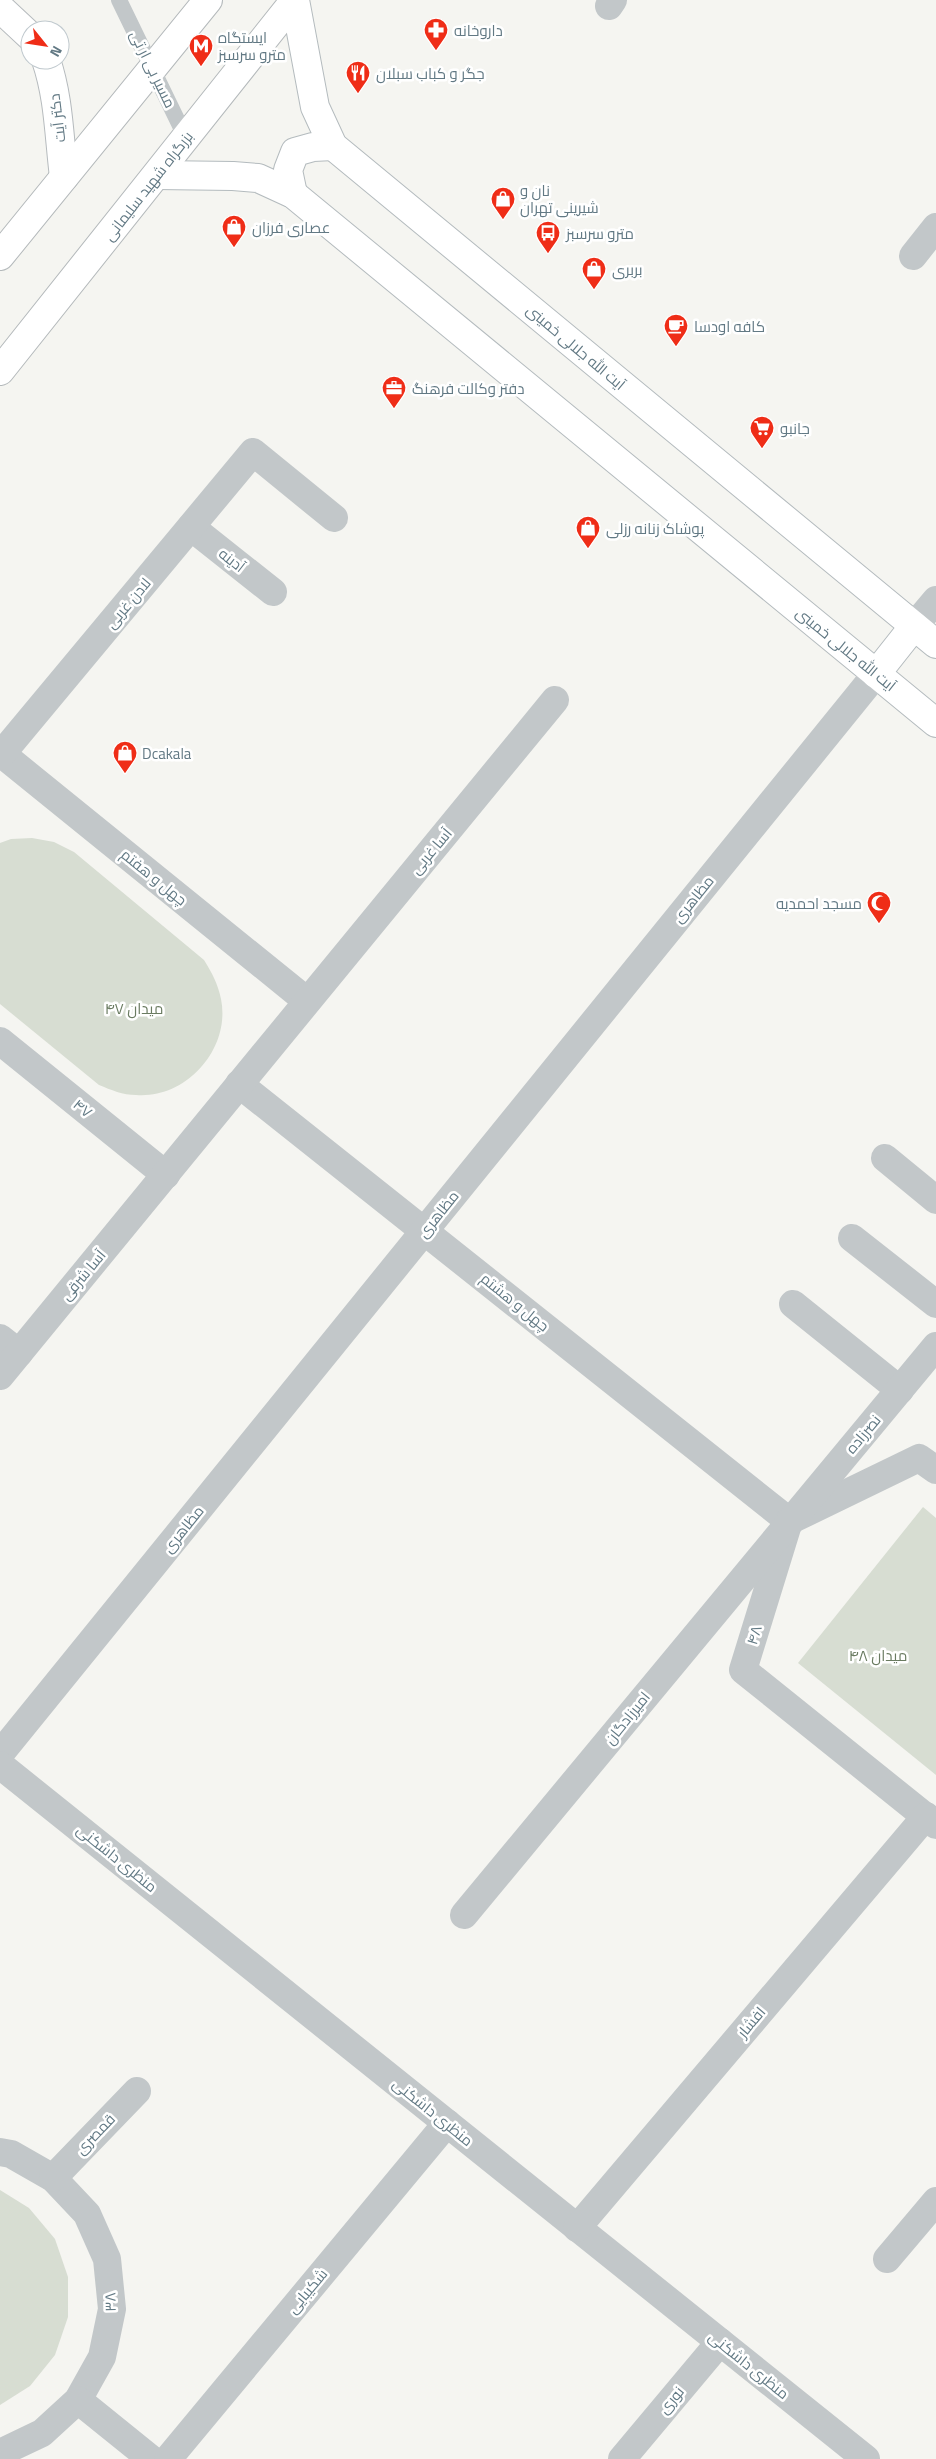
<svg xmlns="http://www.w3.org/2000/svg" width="936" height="2459" viewBox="0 0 936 2459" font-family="'Titillium Web',Cairo,sans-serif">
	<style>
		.green { fill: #d7ddd2 }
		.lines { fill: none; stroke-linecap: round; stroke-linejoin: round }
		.secondary-casing { stroke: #b4bbbe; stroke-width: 30 }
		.primary-casing { stroke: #b5babd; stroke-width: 30 }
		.highway-casing { stroke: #b4b9bb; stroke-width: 30 }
		.lane { stroke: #c2c7c9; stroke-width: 16 }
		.street { stroke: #c2c7c9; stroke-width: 28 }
		.secondary { stroke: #fff; stroke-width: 28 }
		.primary { stroke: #fff; stroke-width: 28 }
		.highway { stroke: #fff; stroke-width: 28 }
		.labels { text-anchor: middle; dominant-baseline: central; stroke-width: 5; stroke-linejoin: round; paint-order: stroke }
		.poi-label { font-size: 15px; fill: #627984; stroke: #fff; text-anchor: start }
		.street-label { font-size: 15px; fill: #627984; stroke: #fff }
		.park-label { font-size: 15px; fill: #6a7b61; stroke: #fff }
	</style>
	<rect width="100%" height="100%" fill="#f5f5f1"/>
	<!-- green -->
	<g class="green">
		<path d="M32,838L54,842L74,852L204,960C212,973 218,984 221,999C231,1048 187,1099 136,1095C123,1095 111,1090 99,1085L0,1004V843L11,839Z"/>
		<polygon points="923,1507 936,1518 936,1775 798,1663"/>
		<polygon points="0,2190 29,2208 55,2239 68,2277 68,2317 55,2355 30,2386 0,2405"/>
	</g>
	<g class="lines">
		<defs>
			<g id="secondary">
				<polyline points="295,0 315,107 333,146 936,644"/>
				<polyline points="157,175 233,176 258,178 293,194 936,723"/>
				<polyline points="293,194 288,170 295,152 313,147 333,146"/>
				<polyline points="876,674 914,626"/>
			</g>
			<g id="primary">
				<polyline points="0,8 30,36"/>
				<path d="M46,60C59,98 59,137 64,177"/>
			</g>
			<g id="highway">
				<polyline points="0,256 208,0"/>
				<polyline points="0,371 295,0"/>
			</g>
		</defs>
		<!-- secondary casing -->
		<use href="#secondary" class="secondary-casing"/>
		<!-- primary casing -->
		<use href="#primary" class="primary-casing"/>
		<!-- highway casing -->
		<use href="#highway" class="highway-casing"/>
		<!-- lane -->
		<polyline class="lane" points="119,0 186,138"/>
		<!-- street -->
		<g class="street">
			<polyline points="609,6 613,0"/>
			<polyline points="913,256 936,227"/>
			<polyline points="191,527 273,592"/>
			<polyline points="914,626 936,600"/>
			<polyline points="2,754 307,1001"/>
			<polyline points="0,756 253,452 334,518"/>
			<polyline points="0,1041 166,1175"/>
			<polyline points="239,1084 789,1521"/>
			<polyline points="885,1158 936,1200"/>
			<polyline points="852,1238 936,1304"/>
			<polyline points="793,1304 900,1390"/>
			<polyline points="0,1338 19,1353"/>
			<polyline points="0,1376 555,700"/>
			<polyline points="936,1470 919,1458 789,1521 743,1670 936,1825"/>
			<polyline points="0,1754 876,674"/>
			<polyline points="0,1765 866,2459"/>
			<polyline points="464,1915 936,1346"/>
			<polyline points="0,2152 11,2154 53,2178 87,2214 107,2259 112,2309 102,2357 78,2400 42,2433 0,2453"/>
			<polyline points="53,2178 137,2091"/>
			<polyline points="577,2228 926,1816"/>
			<polyline points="887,2259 936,2201"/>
			<polyline points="78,2400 151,2459"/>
			<polyline points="168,2459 447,2123"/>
			<polyline points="622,2459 720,2342"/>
		</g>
		<!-- secondary -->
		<use href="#secondary" class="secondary"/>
		<!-- primary -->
		<use href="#primary" class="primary"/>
		<!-- highway -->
		<use href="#highway" class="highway"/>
	</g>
	<!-- icons -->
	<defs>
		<symbol id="pharmacy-pin" viewBox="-11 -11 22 30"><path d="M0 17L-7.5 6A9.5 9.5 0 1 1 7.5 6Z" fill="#ef2d17" stroke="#fff"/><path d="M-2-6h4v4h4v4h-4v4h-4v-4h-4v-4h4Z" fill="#fff"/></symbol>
		<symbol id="metro-pin" viewBox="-11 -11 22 30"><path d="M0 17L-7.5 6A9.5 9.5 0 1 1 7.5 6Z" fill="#ef2d17" stroke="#fff"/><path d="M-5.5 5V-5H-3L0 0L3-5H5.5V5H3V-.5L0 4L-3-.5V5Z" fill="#fff"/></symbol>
		<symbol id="restaurant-pin" viewBox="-11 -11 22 30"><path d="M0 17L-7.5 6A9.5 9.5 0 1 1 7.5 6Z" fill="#ef2d17" stroke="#fff"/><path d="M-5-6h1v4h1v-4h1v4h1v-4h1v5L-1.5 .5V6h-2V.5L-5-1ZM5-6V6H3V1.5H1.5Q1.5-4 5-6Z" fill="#fff"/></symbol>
		<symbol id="shop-pin" viewBox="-11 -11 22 30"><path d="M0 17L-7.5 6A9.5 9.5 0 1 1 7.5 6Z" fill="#ef2d17" stroke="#fff"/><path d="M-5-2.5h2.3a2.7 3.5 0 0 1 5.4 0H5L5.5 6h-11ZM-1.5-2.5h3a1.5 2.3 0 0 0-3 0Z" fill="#fff"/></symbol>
		<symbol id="bus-pin" viewBox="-11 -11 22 30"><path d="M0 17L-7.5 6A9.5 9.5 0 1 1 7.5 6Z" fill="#ef2d17" stroke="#fff"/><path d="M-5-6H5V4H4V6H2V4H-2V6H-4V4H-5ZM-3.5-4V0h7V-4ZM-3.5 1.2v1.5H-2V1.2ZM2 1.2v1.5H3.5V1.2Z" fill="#fff"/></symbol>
		<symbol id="cafe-pin" viewBox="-11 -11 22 30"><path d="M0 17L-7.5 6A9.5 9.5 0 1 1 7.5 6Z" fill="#ef2d17" stroke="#fff"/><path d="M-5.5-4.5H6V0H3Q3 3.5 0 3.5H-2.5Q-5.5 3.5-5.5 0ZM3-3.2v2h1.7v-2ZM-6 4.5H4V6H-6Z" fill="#fff"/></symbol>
		<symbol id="office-pin" viewBox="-11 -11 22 30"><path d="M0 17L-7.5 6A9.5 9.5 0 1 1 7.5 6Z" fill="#ef2d17" stroke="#fff"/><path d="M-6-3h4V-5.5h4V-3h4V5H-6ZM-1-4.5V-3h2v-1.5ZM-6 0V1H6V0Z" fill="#fff"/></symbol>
		<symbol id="supermarket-pin" viewBox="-11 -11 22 30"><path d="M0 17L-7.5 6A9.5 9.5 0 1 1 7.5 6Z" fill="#ef2d17" stroke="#fff"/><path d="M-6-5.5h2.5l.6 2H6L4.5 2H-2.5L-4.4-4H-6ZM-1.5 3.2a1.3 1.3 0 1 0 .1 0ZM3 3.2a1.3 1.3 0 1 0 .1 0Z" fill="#fff"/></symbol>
		<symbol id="mosque-pin" viewBox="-11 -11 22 30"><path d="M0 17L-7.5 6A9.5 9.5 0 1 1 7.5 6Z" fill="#ef2d17" stroke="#fff"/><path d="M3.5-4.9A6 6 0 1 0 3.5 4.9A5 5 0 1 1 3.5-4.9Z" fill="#fff"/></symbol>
	</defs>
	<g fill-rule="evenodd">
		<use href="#pharmacy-pin" x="422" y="16" width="28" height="38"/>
		<use href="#metro-pin" x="187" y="32" width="28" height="38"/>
		<use href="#restaurant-pin" x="344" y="59" width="28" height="38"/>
		<use href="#shop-pin" x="489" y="185" width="28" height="38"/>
		<use href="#shop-pin" x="220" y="213" width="28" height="38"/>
		<use href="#bus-pin" x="534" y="219" width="28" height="38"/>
		<use href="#shop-pin" x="580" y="255" width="28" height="38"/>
		<use href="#cafe-pin" x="662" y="312" width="28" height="38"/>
		<use href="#office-pin" x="380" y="374" width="28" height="38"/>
		<use href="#supermarket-pin" x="748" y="414" width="28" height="38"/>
		<use href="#shop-pin" x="574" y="514" width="28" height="38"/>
		<use href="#shop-pin" x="111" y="739" width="28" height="38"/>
		<use href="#mosque-pin" x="865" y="889" width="28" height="38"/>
	</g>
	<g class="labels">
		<!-- poi labels -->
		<g class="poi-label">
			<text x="454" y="30">داروخانه</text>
			<text x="218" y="37">ایستگاه<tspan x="218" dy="17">مترو سرسبز</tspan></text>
			<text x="376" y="73">جگر و کباب سبلان</text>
			<text x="520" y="190">نان و<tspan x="520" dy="17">شیرینی تهران</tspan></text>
			<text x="252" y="227">عصاری فرزان</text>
			<text x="566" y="233">مترو سرسبز</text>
			<text x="612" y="269">بربری</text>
			<text x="694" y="326">کافه اودسا</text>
			<text x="412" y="388">دفتر وکالت فرهنگ</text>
			<text x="780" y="428">جانبو</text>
			<text x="606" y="528">پوشاک زنانه رزلی</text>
			<text x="142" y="753">Dcakala</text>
			<text x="862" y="903" text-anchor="end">مسجد احمدیه</text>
		</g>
		<!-- street labels -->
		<g class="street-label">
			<text transform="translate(153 69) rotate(64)">مسیر بی ار تی</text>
			<text transform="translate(57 118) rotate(-97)">دکتر آیت</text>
			<text transform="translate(148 186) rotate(-52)">بزرگراه شهید سلیمانی</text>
			<text transform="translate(576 347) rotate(40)">آيت الله جلالى خمينى</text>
			<text transform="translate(232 560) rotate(38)">آدینه</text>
			<text transform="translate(128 603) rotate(-50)">لادن غربی</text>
			<text transform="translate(846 649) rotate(39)">آيت الله جلالى خمينى</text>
			<text transform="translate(431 851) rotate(-50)">آسا غربی</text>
			<text transform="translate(154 877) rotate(39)">چهل و هفتم</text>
			<text transform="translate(693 899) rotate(-51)">مظاهری</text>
			<text transform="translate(83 1108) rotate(39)">۴۷</text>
			<text transform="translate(438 1214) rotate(-51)">مظاهری</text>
			<text transform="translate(83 1275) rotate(-50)">آسا شرقی</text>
			<text transform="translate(515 1302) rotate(39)">چهل و هشتم</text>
			<text transform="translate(863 1434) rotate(-50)">نصرزاده</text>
			<text transform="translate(183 1529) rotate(-51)">مظاهری</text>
			<text transform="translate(754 1635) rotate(-73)">۴۸</text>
			<text transform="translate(627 1718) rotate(-51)">امیرزادگان</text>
			<text transform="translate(117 1858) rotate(39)">منظری داشکنی</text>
			<text transform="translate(751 2022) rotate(-50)">افشار</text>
			<text transform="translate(433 2112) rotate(39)">منظری داشکنی</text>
			<text transform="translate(95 2134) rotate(-46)">قمصری</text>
			<text transform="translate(307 2291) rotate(-50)">شکیبایی</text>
			<text transform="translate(110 2302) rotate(-91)">۳۸</text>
			<text transform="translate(749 2365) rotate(39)">منظری داشکنی</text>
			<text transform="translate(671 2400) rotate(-50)">نوری</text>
		</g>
		<!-- park labels -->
		<g class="park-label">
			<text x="134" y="1008">میدان ۴۷</text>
			<text x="878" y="1655">میدان ۴۸</text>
		</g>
	</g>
	<!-- north arrow -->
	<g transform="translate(45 45) rotate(120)"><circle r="24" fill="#ffffff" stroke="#c0c9ce"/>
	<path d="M0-4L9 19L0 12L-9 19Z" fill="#ef2d17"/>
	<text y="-8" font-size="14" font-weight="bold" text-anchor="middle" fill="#627984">N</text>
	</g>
</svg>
